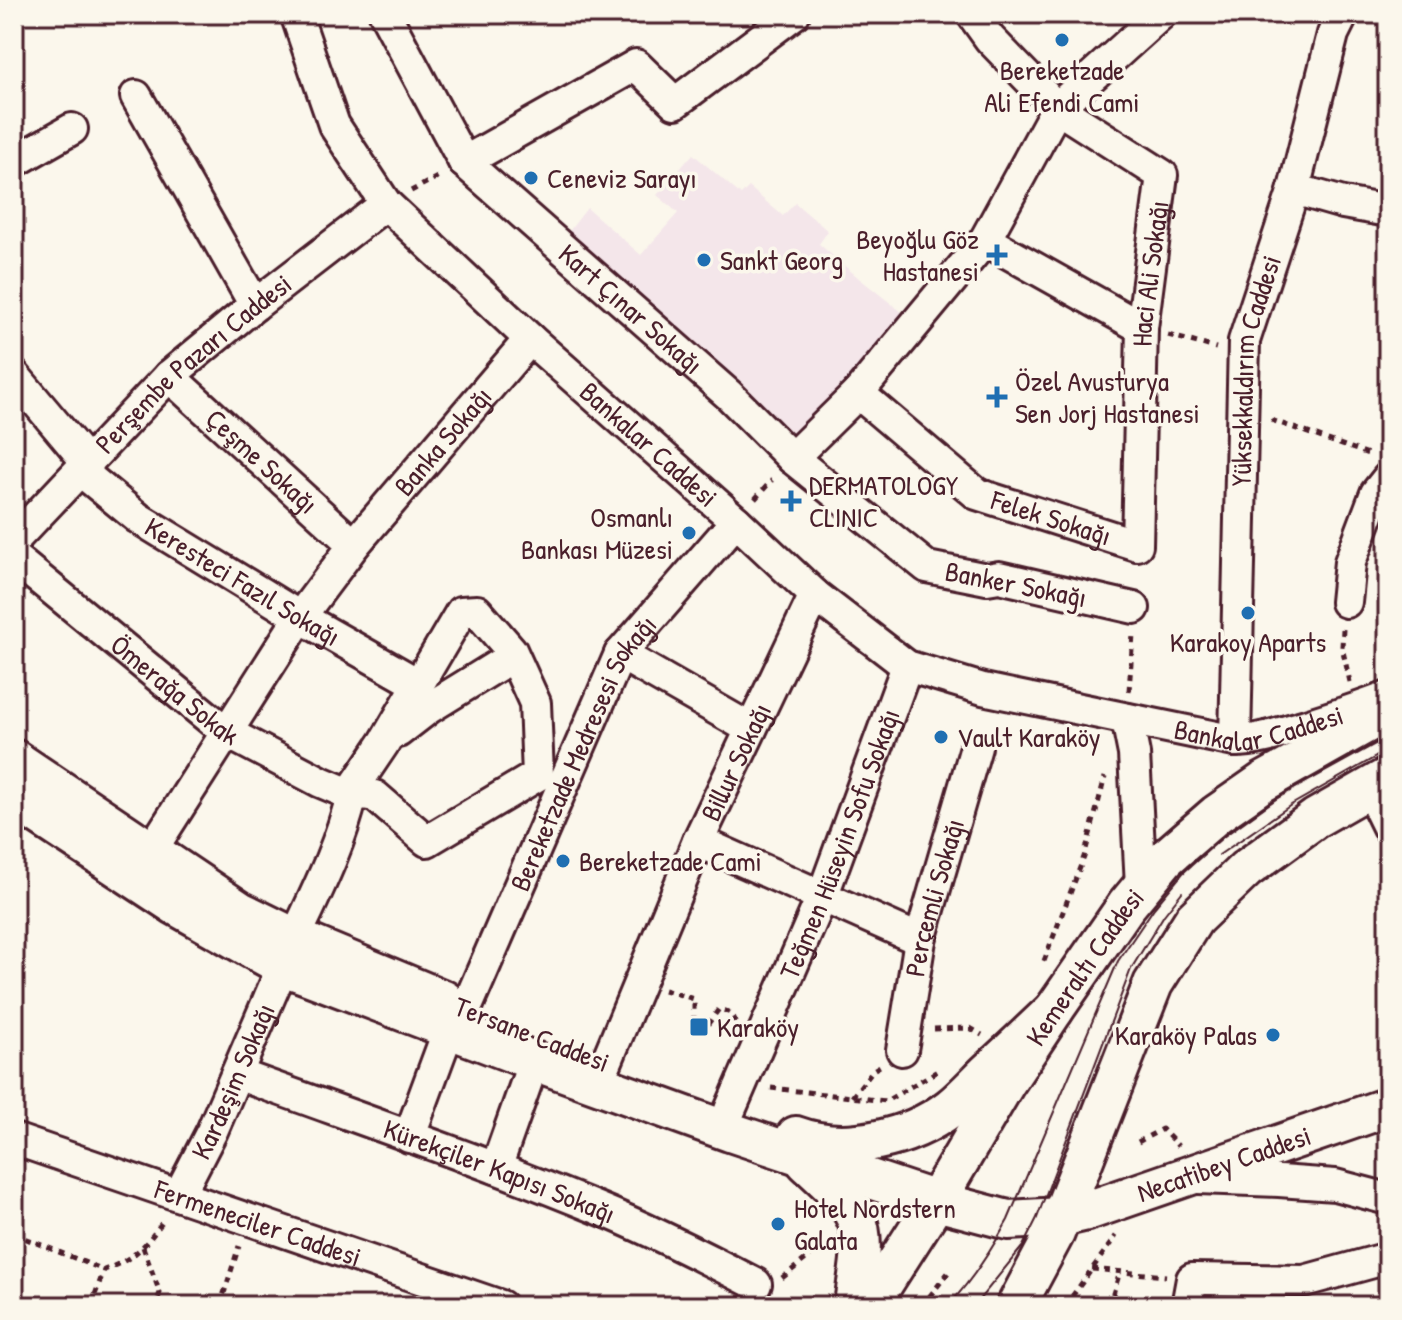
<svg xmlns="http://www.w3.org/2000/svg" width="1402" height="1320" viewBox="0 0 1402 1320" font-family="'Patrick Hand',sans-serif">
	<style>
		.built { fill: #f4e6ea }
		.lines { fill: none; stroke-linecap: round; stroke-linejoin: round }
		.minor-casing { stroke: #4a1f2b; stroke-width: 36 }
		.major-casing { stroke: #4a1f2b; stroke-width: 44 }
		.path { stroke: #4a1f2b; stroke-width: 5; stroke-dasharray: 6 6; stroke-linecap: butt }
		.minor { stroke: #fbf7ec; stroke-width: 30 }
		.major { stroke: #fbf7ec; stroke-width: 38 }
		.tram { stroke: #4a1f2b; stroke-width: 2 }
		.poi-dot { fill: #1f6fb2; stroke: #fbf7ec; stroke-width: 3 }
		.labels { text-anchor: middle; dominant-baseline: central; stroke-width: 7; stroke-linejoin: round; paint-order: stroke }
		.poi-label { font-size: 28px; fill: #4a1f2b; stroke: #fbf7ec; text-anchor: start }
		.street-label { font-size: 28px; fill: #4a1f2b; stroke: #fbf7ec }
	</style>
	<rect width="100%" height="100%" fill="#fbf7ec"/>
	<filter id="ink" filterUnits="userSpaceOnUse"><feTurbulence type="fractalNoise" baseFrequency=".0125" numOctaves="2"/><feDisplacementMap in="SourceGraphic" scale="16" xChannelSelector="R" yChannelSelector="G"/><feConvolveMatrix kernelMatrix="1 2 1 2 8 2 1 2 1" color-interpolation-filters="sRGB"/></filter>
	<g filter="url(#ink)">
		<!-- built -->
		<polygon class="built" points="693,154 741,195 749,187 783,216 795,203 828,231 819,244 860,279 912,320 791,450 563,239 587,208 641,255 678,213 657,195"/>
		<g class="lines">
			<defs>
				<g id="minor">
					<path id="s1" d="M296,14L334,125L386,204L530,339L736,521L815,595L907,666L983,689L1235,741C1259,741 1280,733 1303,726C1332,717 1360,708 1388,697"/>
					<path id="s2" d="M385,14L464,162L729,395L792,458L927,567L987,579L999,577L1134,608"/>
					<polyline points="136,96 255,305"/>
					<polyline points="14,162 72,129"/>
					<polyline points="464,162 636,65 675,103 794,14"/>
					<polyline points="1294,189 1343,203 1388,211"/>
					<polyline points="985,240 1142,328"/>
					<polyline points="14,375 87,462"/>
					<path id="s3" d="M169,376L354,545"/>
					<path id="s4" d="M858,393L977,494L1137,545L1142,328L1162,175L1057,108L990,39L972,14"/>
					<polyline points="792,458 858,393 985,240 1057,108 1161,14"/>
					<path id="s5" d="M87,462L88,477L138,518L300,617L418,684"/>
					<path id="s6" d="M14,540L169,376L255,305L386,204"/>
					<path id="s7" d="M14,558L226,732L321,782L352,795"/>
					<polyline points="1346,602 1350,562 1376,493 1388,478"/>
					<polyline points="620,654 751,729"/>
					<polyline points="1127,719 1134,754 1141,886"/>
					<polyline points="398,732 429,708 513,656"/>
					<path id="s8" d="M1235,741L1244,341L1294,189L1333,34L1343,14"/>
					<polyline points="1369,788 1388,827"/>
					<polyline points="698,841 920,940"/>
					<path id="s9" d="M151,851L300,617L354,545L530,339"/>
					<path d="M295,938C317,891 340,846 352,795L351,792L384,743L461,612L477,611L511,650L535,703L538,775L427,841L375,796L351,792"/>
					<path id="s10" d="M466,1009L620,654L736,521"/>
					<path id="s11" d="M902,1050L920,940L976,747"/>
					<path id="s12" d="M606,1063L698,841L815,595"/>
					<path id="s13" d="M237,1074C357,1118 478,1159 597,1208C651,1230 704,1257 756,1284"/>
					<path id="s14" d="M730,1110L822,897L907,666"/>
					<polyline points="409,1137 449,1029"/>
					<path id="s15" d="M14,1139L501,1306"/>
					<polyline points="496,1168 534,1061"/>
					<polyline points="1198,1178 1279,1181 1335,1185 1388,1199"/>
					<path id="s16" d="M179,1195L212,1131L283,966"/>
					<polyline points="1187,1306 1192,1279 1304,1281 1388,1258"/>
				</g>
				<g id="major">
					<polyline points="14,759 240,911 295,938 444,1000"/>
					<path id="s17" d="M14,799L175,905L256,951L283,966L310,976L534,1061L730,1132L936,1201L1008,1220L1061,1217L1087,1211L1388,1107"/>
					<path d="M796,1136C844,1154 910,1139 950,1108C964,1097 977,1082 990,1070C1012,1050 1033,1030 1054,1010"/>
					<path d="M806,1162C823,1178 846,1197 856,1218C867,1242 856,1281 854,1306"/>
					<path id="s18" d="M869,1306L936,1201L1005,1084L1054,1010L1126,906L1165,859L1217,814L1263,782L1388,713"/>
					<polyline points="1016,1306 1055,1233 1153,984 1194,919 1246,869 1316,818 1388,777"/>
				</g>
			</defs>
			<!-- minor casing -->
			<use href="#minor" class="minor-casing"/>
			<!-- major casing -->
			<use href="#major" class="major-casing"/>
			<!-- path -->
			<g class="path">
				<polyline points="411,191 441,175"/>
				<polyline points="1168,335 1216,348"/>
				<polyline points="1271,420 1371,455"/>
				<polyline points="755,499 772,480"/>
				<polyline points="1343,629 1342,647 1350,682"/>
				<polyline points="1129,691 1133,634"/>
				<polyline points="1044,961 1084,857 1105,777"/>
				<path d="M664,990L694,999V1023L705,1028L719,1009C727,1011 734,1013 735,1022"/>
				<polyline points="934,1029 970,1028 982,1035"/>
				<polyline points="771,1088 886,1101 939,1070"/>
				<polyline points="852,1097 873,1070 880,1066"/>
				<polyline points="1138,1142 1162,1129 1178,1146"/>
				<polyline points="14,1234 104,1270"/>
				<polyline points="143,1247 160,1293 155,1306"/>
				<polyline points="1092,1269 1166,1276"/>
				<polyline points="782,1278 827,1242"/>
				<path d="M91,1306L104,1270C136,1258 144,1247 164,1220"/>
				<polyline points="220,1306 239,1246"/>
				<polyline points="922,1306 951,1269"/>
				<polyline points="1065,1306 1116,1236"/>
				<polyline points="1109,1306 1120,1272"/>
			</g>
			<!-- minor -->
			<use href="#minor" class="minor"/>
			<!-- major -->
			<use href="#major" class="major"/>
			<!-- tram -->
			<g class="tram">
				<polyline points="1219,855 1291,805 1388,750"/>
				<path d="M948,1306C972,1280 991,1251 1008,1220L1118,961L1154,908L1183,873L1223,837L1287,791L1388,734"/>
				<polyline points="974,1306 1023,1246 1037,1218 1131,969 1164,915 1182,892"/>
			</g>
		</g>
	</g>
	<!-- markers -->
	<g class="poi-dot">
		<circle cx="1062" cy="40" r="8"/>
		<circle cx="531" cy="178" r="8"/>
		<path d="M993 243h8v8h8v8h-8v8h-8v-8h-8v-8h8z"/>
		<circle cx="704" cy="260" r="8"/>
		<path d="M993 385h8v8h8v8h-8v8h-8v-8h-8v-8h8z"/>
		<path d="M787 489h8v8h8v8h-8v8h-8v-8h-8v-8h8z"/>
		<circle cx="689" cy="533" r="8"/>
		<circle cx="1248" cy="613" r="8"/>
		<circle cx="941" cy="737" r="8"/>
		<circle cx="563" cy="861" r="8"/>
		<rect x="689" y="1017" width="20" height="20" rx="4"/>
		<circle cx="1273" cy="1035" r="8"/>
		<circle cx="778" cy="1224" r="8"/>
	</g>
	<g class="labels">
		<!-- poi labels -->
		<g class="poi-label">
			<text x="1062" y="70" text-anchor="middle">Bereketzade<tspan x="1062" dy="32">Ali Efendi Cami</tspan></text>
			<text x="547" y="178">Ceneviz Sarayı</text>
			<text x="979" y="239" text-anchor="end">Beyoğlu Göz<tspan x="979" dy="32">Hastanesi</tspan></text>
			<text x="720" y="260">Sankt Georg</text>
			<text x="1015" y="381">Özel Avusturya<tspan x="1015" dy="32">Sen Jorj Hastanesi</tspan></text>
			<text x="809" y="485">DERMATOLOGY<tspan x="809" dy="32">CLINIC</tspan></text>
			<text x="673" y="517" text-anchor="end">Osmanlı<tspan x="673" dy="32">Bankası Müzesi</tspan></text>
			<text x="1248" y="642" text-anchor="middle">Karakoy Aparts</text>
			<text x="957" y="737">Vault Karaköy</text>
			<text x="579" y="861">Bereketzade Cami</text>
			<text x="717" y="1027">Karaköy</text>
			<text x="1257" y="1035" text-anchor="end">Karaköy Palas</text>
			<text x="794" y="1208">Hotel Nordstern<tspan x="794" dy="32">Galata</tspan></text>
		</g>
		<!-- street labels -->
		<g class="street-label">
			<text stroke="none"><textPath href="#s4" startOffset="596">Haci Ali Sokağı</textPath></text>
			<text stroke="none"><textPath href="#s2" startOffset="390">Kart Çınar Sokağı</textPath></text>
			<text stroke="none"><textPath href="#s6" startOffset="252">Perşembe Pazarı Caddesi</textPath></text>
			<text stroke="none"><textPath href="#s8" startOffset="372">Yüksekkaldırım Caddesi</textPath></text>
			<text stroke="none"><textPath href="#s9" startOffset="504">Banka Sokağı</textPath></text>
			<text stroke="none"><textPath href="#s1" startOffset="568">Bankalar Caddesi</textPath></text>
			<text stroke="none"><textPath href="#s3" startOffset="126">Çeşme Sokağı</textPath></text>
			<text stroke="none"><textPath href="#s4" startOffset="234">Felek Sokağı</textPath></text>
			<text stroke="none"><textPath href="#s5" startOffset="202">Keresteci Fazıl Sokağı</textPath></text>
			<text transform="translate(1016 584) rotate(11)">Banker Sokağı</text>
			<text stroke="none"><textPath href="#s7" startOffset="208">Ömerağa Sokak</textPath></text>
			<text stroke="none"><textPath href="#s1" startOffset="1270">Bankalar Caddesi</textPath></text>
			<text stroke="none"><textPath href="#s10" startOffset="282">Bereketzade Medresesi Sokağı</textPath></text>
			<text stroke="none"><textPath href="#s12" startOffset="328">Billur Sokağı</textPath></text>
			<text stroke="none"><textPath href="#s14" startOffset="288">Teğmen Hüseyin Sofu Sokağı</textPath></text>
			<text stroke="none"><textPath href="#s11" startOffset="156">Perçemli Sokağı</textPath></text>
			<text stroke="none"><textPath href="#s18" startOffset="402">Kemeraltı Caddesi</textPath></text>
			<text transform="translate(532 1034) rotate(21)">Tersane Caddesi</text>
			<text stroke="none"><textPath href="#s16" startOffset="126">Kardeşim Sokağı</textPath></text>
			<text stroke="none"><textPath href="#s17" startOffset="1310">Necatibey Caddesi</textPath></text>
			<text stroke="none"><textPath href="#s13" startOffset="280">Kürekçiler Kapısı Sokağı</textPath></text>
			<text stroke="none"><textPath href="#s15" startOffset="258">Fermeneciler Caddesi</textPath></text>
		</g>
	</g>
	<!-- margin -->
	<rect width="1402" height="1320" fill="none" stroke="#fbf7ec" stroke-width="48"/>
	<rect x="24" y="24" width="1354" height="1272" fill="none" stroke="#4a1f2b" stroke-width="3" filter="url(#ink)"/>
</svg>
